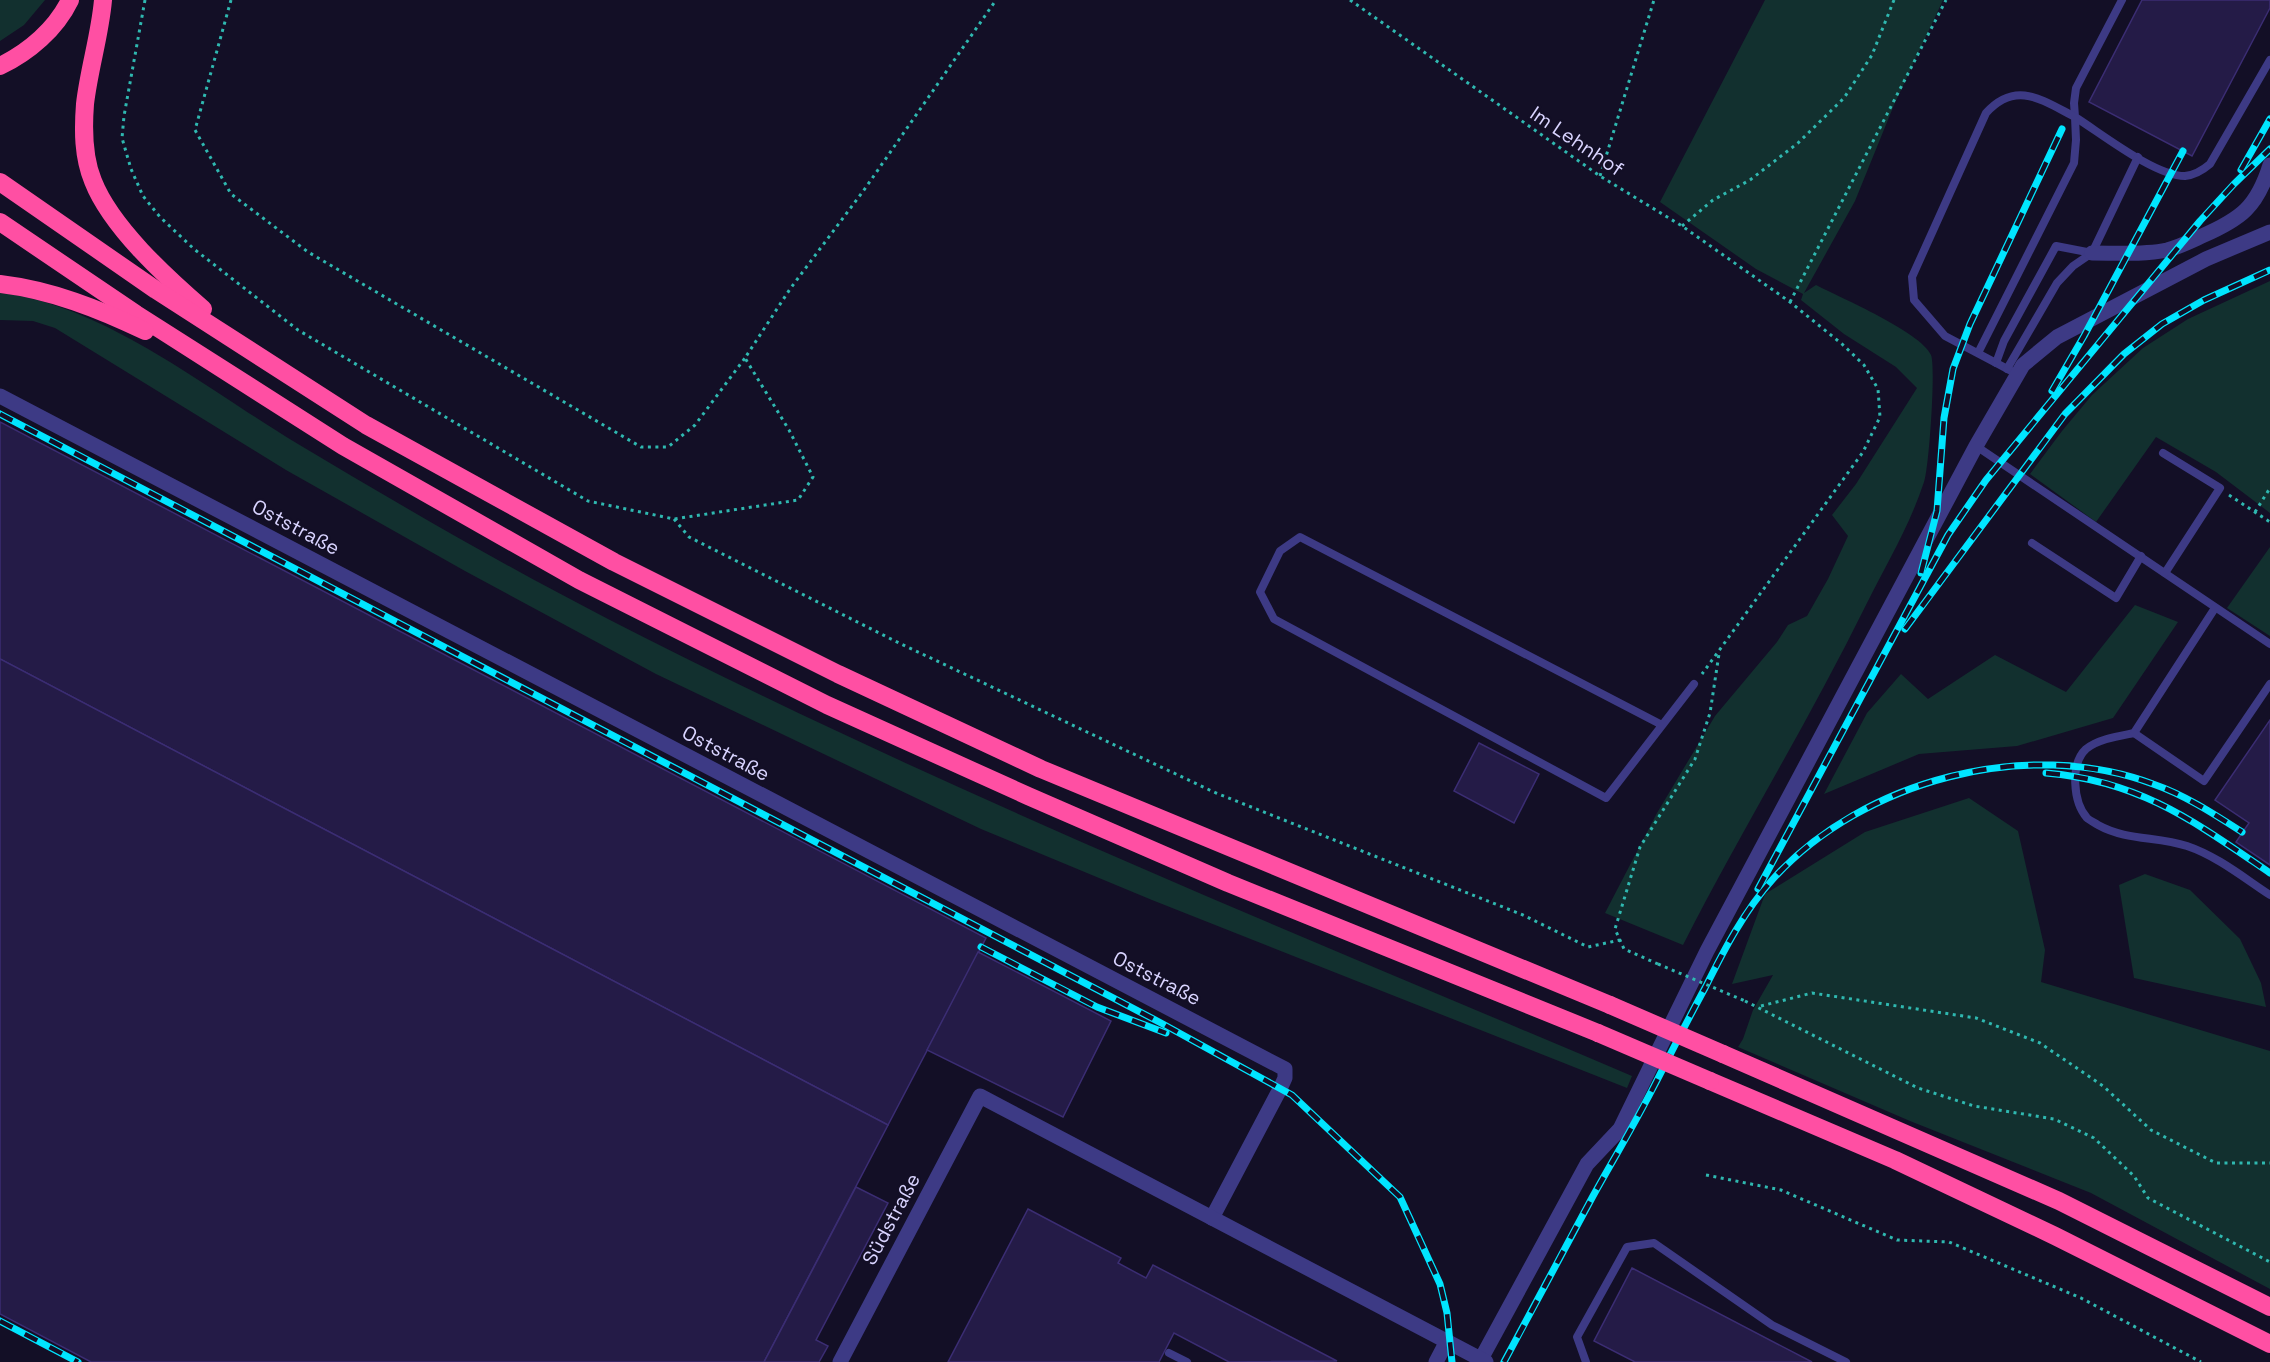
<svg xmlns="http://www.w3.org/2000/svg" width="2270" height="1362" viewBox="0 0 2270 1362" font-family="'Space Grotesk',sans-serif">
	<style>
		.green { fill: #12302f }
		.building { fill: #241b47; stroke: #3b2d73; stroke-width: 1.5 }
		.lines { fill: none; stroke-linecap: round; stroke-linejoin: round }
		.path { stroke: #2fb8b0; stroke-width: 3; stroke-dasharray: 3 4.5; stroke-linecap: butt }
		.service { stroke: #3d3a85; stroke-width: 8 }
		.minor { stroke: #3d3a85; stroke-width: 15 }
		.motorway { stroke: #ff4fa3; stroke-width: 18 }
		.rail-casing { stroke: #00e5ff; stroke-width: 7 }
		.rail { stroke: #130f26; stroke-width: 4.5; stroke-dasharray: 14; stroke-linecap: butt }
		.path-bridge { stroke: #2fb8b0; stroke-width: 3; stroke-dasharray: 3 4.5; stroke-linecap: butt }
		.motorway-bridge { stroke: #ff4fa3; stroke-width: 18 }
		.labels { text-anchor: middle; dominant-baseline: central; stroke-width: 4.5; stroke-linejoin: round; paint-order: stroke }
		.street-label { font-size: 20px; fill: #d9d4ff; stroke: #130f26 }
	</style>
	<rect width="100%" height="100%" fill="#130f26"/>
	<!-- green -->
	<g class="green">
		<polygon points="0,0 45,0 24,25 0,41"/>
		<path d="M1765,0H1943L1894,105L1855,201L1804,293L1816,285C1841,298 1921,332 1931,355C1936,366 1929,469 1924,482C1910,525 1886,565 1866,605C1809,721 1741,831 1683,945L1605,913L1657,813L1715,716L1777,642L1788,625L1807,616L1828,579L1848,536L1832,515L1856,484L1917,388L1896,367L1844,334L1801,300L1803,294L1756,269L1660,202Z"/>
		<polygon points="2270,281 2270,513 2216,472 2156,437 2096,522 2030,474 2062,431 2092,395 2143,348 2188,319"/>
		<path d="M0,293C104,304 209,391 298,444C400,505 503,565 608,619C941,790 1288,930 1632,1076L1627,1088L1152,900L981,829L656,674L465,571L286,470L55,328L33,321L0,320Z"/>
		<polygon points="2270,547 2270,636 2227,608"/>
		<polygon points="2135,605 2178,622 2113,718 2017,746 1919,754 1824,794 1867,713 1901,674 1928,699 1995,655 2066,692"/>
		<polygon points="1969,798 2018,831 2045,950 2041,982 2270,1051 2270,1289 2091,1193 1910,1121 1738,1047 1743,1039 1753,1010 1773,975 1732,984 1765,894 1865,832"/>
		<polygon points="2145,874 2190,890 2240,939 2261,983 2266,1007 2134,978 2119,885"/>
	</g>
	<!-- building -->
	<g class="building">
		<polygon points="2142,0 2270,0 2270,8 2192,156 2089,102"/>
		<polygon points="0,422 986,938 888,1125 0,659"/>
		<polygon points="0,659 888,1125 764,1362 91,1362 0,1314"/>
		<polygon points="2270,720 2270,865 2236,842 2249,823 2215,800"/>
		<polygon points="1479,743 1539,774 1514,823 1454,791"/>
		<polygon points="978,952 1111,1021 1063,1117 927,1050"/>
		<polygon points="856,1187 888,1203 816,1340 828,1346 819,1362 764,1362"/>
		<polygon points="1028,1209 1121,1258 1118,1263 1146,1278 1153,1265 1337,1361 1229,1362 1174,1333 1159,1362 948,1362"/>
		<polygon points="1632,1268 1812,1362 1635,1362 1594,1341"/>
	</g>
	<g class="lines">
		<!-- path -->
		<g class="path">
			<polyline points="145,0 124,116 122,138 131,169 143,196 160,217 194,249 298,330 588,501 674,519 798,500 813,477 789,430 745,358 790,289 864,190 996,0"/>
			<polyline points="231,0 195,130 231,194 308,252 641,447 668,447 695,425 745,358"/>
			<polyline points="1350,0 1600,176 1682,226 1790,302 1842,344 1864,365 1878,389 1880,417 1863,452 1702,674"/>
			<polyline points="1600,176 1654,0"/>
			<polyline points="1682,226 1713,200 1750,180 1798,143 1844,98 1872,55 1894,0"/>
			<polyline points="1790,302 1946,0"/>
			<polyline points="2229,495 2270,522"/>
			<polyline points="2255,512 2270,488"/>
			<polyline points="674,519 689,537 899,643 1216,793 1523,915 1588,947 1620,940"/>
			<polyline points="1658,964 1624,949 1615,929 1640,847 1695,759 1710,713 1719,654"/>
			<polyline points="1745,1001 1918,1088 1974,1106 2054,1119 2094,1138 2134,1176 2148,1198 2270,1262"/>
			<polyline points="1761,1006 1812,993 1976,1018 2040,1043 2103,1086 2151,1130 2216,1163 2270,1163"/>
			<polyline points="1706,1175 1781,1190 1897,1240 1949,1242 2081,1298 2201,1362"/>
		</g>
		<!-- service -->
		<g class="service">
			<path d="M2122,0L2076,88L2074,103L2075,117C2102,134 2155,176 2185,176C2195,175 2203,170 2210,164L2270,60"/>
			<path d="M1978,353L2074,163L2076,140L2075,117C2042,100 2016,80 1986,113L1912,277L1914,300L1945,336L2017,374"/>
			<polyline points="1996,363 2004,341 2056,246 2092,253"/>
			<polyline points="2007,369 2057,283 2073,266 2092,253 2138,157"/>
			<polyline points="1976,446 2270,644"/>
			<polyline points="2163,453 2220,488 2165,573"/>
			<polyline points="2032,543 2116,598 2141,556"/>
			<path d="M2215,608L2134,733C2119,736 2098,739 2086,749C2070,764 2073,802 2087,818C2089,820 2095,823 2098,825C2127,841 2157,836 2187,846C2217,856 2244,878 2270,895"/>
			<polyline points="1662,725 1300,537 1280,551 1260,592 1274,619 1606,798 1694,684"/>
			<polyline points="2134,733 2204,781 2270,684"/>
			<polyline points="1169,1353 1187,1362"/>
			<polyline points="1586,1362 1577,1337 1627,1247 1654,1243 1772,1325 1846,1362"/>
		</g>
		<!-- minor -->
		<g class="minor">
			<path d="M2092,253C2117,253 2143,255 2167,250C2179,247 2191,241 2202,236C2241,219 2257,207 2270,165"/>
			<polyline points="0,396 1285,1069 1285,1078 1280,1089 1212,1218"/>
			<polyline points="1481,1359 1587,1164 1620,1129 1707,951 1976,446 2023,365 2057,337 2206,259 2270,232"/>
			<polyline points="840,1362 980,1096 1486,1362"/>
			<polyline points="1436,1362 1447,1341"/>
		</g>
		<!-- motorway -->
		<g class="motorway">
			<path d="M103,0C100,35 89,69 85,104C83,130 83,157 93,181C111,227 166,277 203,309"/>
			<path d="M0,66C29,52 56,29 70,0"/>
			<polyline points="0,182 156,290 366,425 614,562 838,674 1041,769 1610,1005"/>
			<polyline points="0,222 136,314 343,446 579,580 827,705 1028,796 1228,883 1598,1033"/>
			<path d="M0,284C51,290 99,309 145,331"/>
			<polyline points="1723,1054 2059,1201 2270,1307"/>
			<polyline points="1710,1081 1895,1160 2055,1236 2270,1344"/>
		</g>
		<defs>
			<g id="rail">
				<polyline points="2241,170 2270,119"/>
				<polyline points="2052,391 2084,336 2183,151"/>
				<polyline points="0,414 1161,1023 1292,1095 1400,1197 1440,1284 1447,1313 1452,1362"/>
				<polyline points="1921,573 1937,511 1944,418 1953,369 1970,324 2062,129"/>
				<polyline points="1905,629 2065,414 2124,354 2162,324 2204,300 2270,270"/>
				<path d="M2046,773C2141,781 2195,822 2270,873"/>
				<polyline points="1758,889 1948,535 1986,480 2200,221 2234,184 2270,149"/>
				<polyline points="981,947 1097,1007 1166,1033"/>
				<polyline points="0,1321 78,1362"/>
				<path d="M1504,1362C1534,1307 1563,1251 1593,1196C1613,1160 1634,1125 1653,1088C1670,1055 1687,1021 1705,988C1724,950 1744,911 1773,879C1863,780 2027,737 2153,784C2185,795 2214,814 2242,832"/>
			</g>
		</defs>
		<!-- rail casing -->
		<use href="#rail" class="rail-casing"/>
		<!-- rail -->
		<use href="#rail" class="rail"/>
		<!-- path-bridge -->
		<polyline class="path-bridge" points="1658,964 1745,1001"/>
		<!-- motorway-bridge -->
		<g class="motorway-bridge">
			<polyline points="1610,1005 1723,1054"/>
			<polyline points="1598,1033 1710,1081"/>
		</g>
	</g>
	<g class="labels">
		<!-- street labels -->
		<g class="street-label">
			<text transform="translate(1577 141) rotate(34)">Im Lehnhof</text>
			<text transform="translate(296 527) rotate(28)">Oststraße</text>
			<text transform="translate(726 753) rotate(28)">Oststraße</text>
			<text transform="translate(1157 978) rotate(27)">Oststraße</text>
			<text transform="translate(891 1219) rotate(-62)">Südstraße</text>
		</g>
	</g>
</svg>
